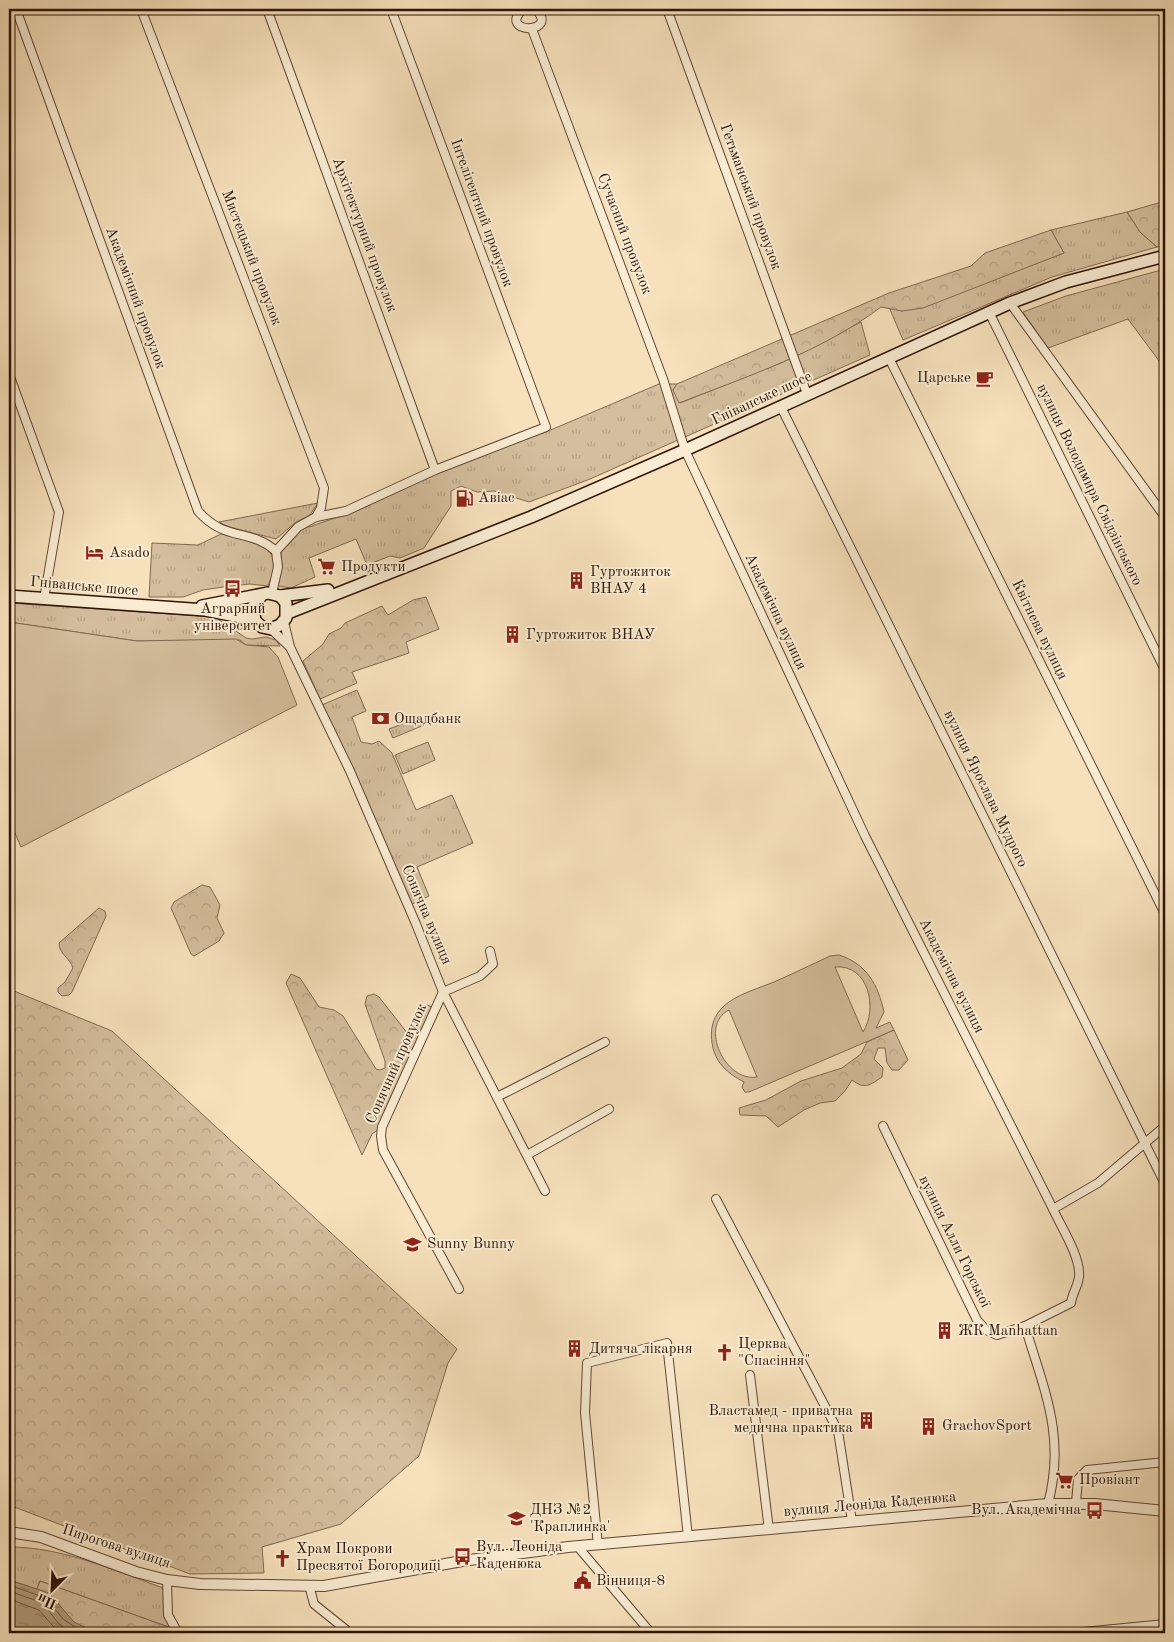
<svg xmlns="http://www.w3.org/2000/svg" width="1174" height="1642" viewBox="0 0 1174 1642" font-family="'Old Standard TT',serif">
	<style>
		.grass { fill: url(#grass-tufts); stroke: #826952 }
		.forest { fill: url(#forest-crowns); stroke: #826952 }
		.park { fill: #d4be9d; stroke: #826952; fill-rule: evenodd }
		.water { fill: url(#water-ripples); stroke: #7e654e }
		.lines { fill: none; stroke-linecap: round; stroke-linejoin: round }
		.shore { stroke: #705842; stroke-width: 1 }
		.minor-casing { stroke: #614734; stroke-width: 10 }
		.tertiary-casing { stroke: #614734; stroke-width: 12 }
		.secondary-casing { stroke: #2f1407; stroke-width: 14 }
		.minor { stroke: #f9ecd3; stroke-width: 8 }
		.tertiary { stroke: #f9ecd3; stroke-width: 10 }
		.secondary { stroke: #f9ecd3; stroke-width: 11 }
		.labels { text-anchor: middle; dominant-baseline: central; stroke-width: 4; stroke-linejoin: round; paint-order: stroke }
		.street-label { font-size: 15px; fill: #2f1407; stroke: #f9ecd3 }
		.poi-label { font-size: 15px; fill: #2f1407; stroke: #f9ecd3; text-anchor: start }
	</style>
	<defs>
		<pattern id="grass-tufts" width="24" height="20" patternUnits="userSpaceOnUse" patternTransform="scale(1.25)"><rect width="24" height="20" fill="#d4be9d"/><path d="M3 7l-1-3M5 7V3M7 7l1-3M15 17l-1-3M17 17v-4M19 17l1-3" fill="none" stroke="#b6a286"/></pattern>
		<pattern id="forest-crowns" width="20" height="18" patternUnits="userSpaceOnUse" patternTransform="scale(1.25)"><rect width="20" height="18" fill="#d4be9d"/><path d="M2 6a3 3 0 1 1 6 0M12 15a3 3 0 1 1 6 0" fill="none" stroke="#b6a286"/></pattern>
		<pattern id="water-ripples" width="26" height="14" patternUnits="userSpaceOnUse" patternTransform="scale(1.25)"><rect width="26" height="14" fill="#b29b7e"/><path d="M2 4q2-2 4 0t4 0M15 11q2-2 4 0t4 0" fill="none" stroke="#917d65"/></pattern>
	</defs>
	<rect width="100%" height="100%" fill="#f6e1bc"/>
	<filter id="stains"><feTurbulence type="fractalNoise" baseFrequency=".004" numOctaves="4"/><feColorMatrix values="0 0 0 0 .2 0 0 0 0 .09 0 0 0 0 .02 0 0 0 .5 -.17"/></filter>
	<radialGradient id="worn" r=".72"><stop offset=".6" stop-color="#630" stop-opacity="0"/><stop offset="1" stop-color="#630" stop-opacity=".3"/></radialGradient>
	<!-- grass -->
	<g class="grass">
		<polygon points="1127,212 1140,232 1157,247 1052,277 903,340 889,307 902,311 1064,253 1051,230"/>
		<polygon points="1165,269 1165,369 1128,319 1048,348 1023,312 1066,296"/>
		<polygon points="861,322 870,355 590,479 529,502 494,491 477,492 461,486 451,491 451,506 424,548 400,558 390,556 367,565 356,539 309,558 315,577 291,588 278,586 282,568 281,550 297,531 347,514 436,473 553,429 659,384 677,384 673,390 680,403 781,363"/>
		<polygon points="318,503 310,515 296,522 276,539 226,526 219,522"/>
		<path d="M221,534C239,538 276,541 274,567C274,572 270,580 268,586L250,584L223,587L203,590L183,597H149L152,543L198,545Z"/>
		<polygon points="9,603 215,617 246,638 252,639 266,637 276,640 280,646 246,645 240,640 137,641 9,622"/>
		<polygon points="357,690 366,711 352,717 361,742 372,744 379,741 392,753 416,810 452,795 473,843 417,867 429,896 408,906 322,705"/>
		<polygon points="416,719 422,720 424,725 393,738 389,729"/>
		<polygon points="428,742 435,760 403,774 395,755"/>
		<path d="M9,1547C64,1547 115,1571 166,1589L174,1629L40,1581L37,1589L9,1580Z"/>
	</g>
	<!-- forest -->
	<g class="forest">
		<polygon points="1165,201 1165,245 1157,247 1140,232 1127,212"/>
		<path d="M1051,230L1064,253L923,308L902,311L881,307C821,352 748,376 679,403L673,390L677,384L889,293L971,266L985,253Z"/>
		<polygon points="426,597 439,629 406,642 409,653 352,672 357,683 320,699 303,661 323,644 329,634 341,628 345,623 382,606 388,615 413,600"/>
		<polygon points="202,885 210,887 220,905 217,918 224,933 219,941 194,956 191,954 171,908 174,902"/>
		<path d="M99,908L105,911L106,916L72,992L69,995L62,996L58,992V988L65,982L73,968C70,958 59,954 59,943Z"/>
		<polygon points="291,974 300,978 319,1007 334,1010 343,1016 376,1069 380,1070 385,1068 385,1061 365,1004 367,996 374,994 379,997 408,1034 412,1030 422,1007 427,1005 436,1009 382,1127 372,1134 362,1155 286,983"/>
		<polygon points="9,989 112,1031 457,1349 448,1363 419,1456 341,1524 262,1547 264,1573 190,1574 9,1505"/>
		<path d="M894,1030L908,1060L899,1070H892L887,1063L885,1048H878L874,1059L883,1068L882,1077C870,1085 865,1090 852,1080L845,1091L835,1101L820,1103L804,1110L778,1127L766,1116L740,1115L739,1108L766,1100L801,1081L842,1068L861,1054L867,1042Z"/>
		<path d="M40,1581L174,1629L178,1633C147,1633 99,1641 74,1622C60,1611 55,1596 37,1589Z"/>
	</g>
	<!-- park -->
	<g class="park">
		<polygon points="9,622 137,641 236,639 246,645 269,647 278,657 297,705 21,847 9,819"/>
		<path d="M839,955C867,964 878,985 884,1012L876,1028L890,1022L894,1030L749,1092H745L742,1087L744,1082C727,1073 715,1063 712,1043C706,1002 744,994 774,982C792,974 811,965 830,956ZM835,967C869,964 878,1009 863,1032ZM729,1010L757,1077H756C726,1082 698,1026 729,1010Z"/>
	</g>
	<!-- water -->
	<polygon class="water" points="9,1580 49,1593 74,1622 97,1633 9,1633"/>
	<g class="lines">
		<!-- shore -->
		<g class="shore">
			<polyline points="9,1585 46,1598 63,1619 84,1633"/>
			<polyline points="9,1591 43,1603 58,1623 71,1633"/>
			<polyline points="9,1599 39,1610 59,1633"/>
		</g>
		<defs>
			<g id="minor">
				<path d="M16,9L198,511C225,542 250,528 276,551"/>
				<polyline points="141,9 324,488 321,508 316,517"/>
				<polyline points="267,9 435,470"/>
				<path d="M523,9C496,35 562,34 535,9"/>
				<polyline points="667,9 807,394"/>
				<path d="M532,29L663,379L685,450L865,836L1053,1209C1061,1227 1081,1257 1079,1277C1078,1286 1072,1294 1071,1303L1025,1326C1044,1390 1066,1436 1048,1504"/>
				<polyline points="1010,303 1165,517"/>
				<polyline points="989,312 1165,670"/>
				<polyline points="889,358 1165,914"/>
				<polyline points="9,374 59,512 44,599"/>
				<polyline points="781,407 1165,1184"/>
				<polyline points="272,593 278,567 276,551 298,527 316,517 346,511 435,470 546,427 391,9"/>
				<polyline points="284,622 290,647 350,771 416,924 443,992 545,1191"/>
				<polyline points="271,629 290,647"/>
				<polyline points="497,1097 605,1042"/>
				<polyline points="883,1126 977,1320 986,1330 997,1335 1025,1326"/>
				<polyline points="527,1155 609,1109"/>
				<polyline points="716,1199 838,1431 852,1521"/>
				<polyline points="1053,1209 1098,1183 1165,1126"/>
				<polyline points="459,1289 383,1150 381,1136 382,1127 443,992 480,976 493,964 490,951"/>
				<polyline points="750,1375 769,1530"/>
				<polyline points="1076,1503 1078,1479 1087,1470 1165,1462"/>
				<polyline points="598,1545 585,1413 587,1363 667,1343 688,1537"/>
				<polyline points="578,1547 651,1633"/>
				<polyline points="167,1580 168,1615 178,1633"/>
				<polyline points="309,1585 314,1604 350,1633"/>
				<polyline points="1073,1633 1165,1624"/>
			</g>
			<polyline id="tertiary" points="9,1532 41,1537 136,1572 167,1580 200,1584 324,1586 462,1561 568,1547 1048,1504 1095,1504 1165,1511"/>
			<g id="secondary">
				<polyline points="9,596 205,610 246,618 255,621 262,627 271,629 280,625 286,618 286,603 280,596"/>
				<polyline points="202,606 268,593 280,596 328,590"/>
				<polyline points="288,613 531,517 685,450 1010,303 1066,282 1165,256"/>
				<polyline points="255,621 253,607 261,596"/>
			</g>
		</defs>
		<!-- minor casing -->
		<use href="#minor" class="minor-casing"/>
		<!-- tertiary casing -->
		<use href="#tertiary" class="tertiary-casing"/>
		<!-- secondary casing -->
		<use href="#secondary" class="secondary-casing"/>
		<!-- minor -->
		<use href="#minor" class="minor"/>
		<!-- tertiary -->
		<use href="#tertiary" class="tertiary"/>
		<!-- secondary -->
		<use href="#secondary" class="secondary"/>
	</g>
	<!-- icons -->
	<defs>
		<symbol id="cafe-bare" viewBox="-9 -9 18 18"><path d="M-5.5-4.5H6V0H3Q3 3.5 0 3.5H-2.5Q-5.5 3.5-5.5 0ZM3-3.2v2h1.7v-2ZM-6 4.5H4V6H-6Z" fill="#8f2418" stroke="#f9ecd3" stroke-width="2.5" paint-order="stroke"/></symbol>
		<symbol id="fuel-bare" viewBox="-9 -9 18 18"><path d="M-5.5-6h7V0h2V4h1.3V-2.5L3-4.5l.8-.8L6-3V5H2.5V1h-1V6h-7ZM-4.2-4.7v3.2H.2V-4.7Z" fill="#8f2418" stroke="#f9ecd3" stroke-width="2.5" paint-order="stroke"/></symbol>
		<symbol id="hotel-bare" viewBox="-9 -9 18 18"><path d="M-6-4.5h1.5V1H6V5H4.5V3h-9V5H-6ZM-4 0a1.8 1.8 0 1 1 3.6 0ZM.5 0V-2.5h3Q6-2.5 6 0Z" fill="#8f2418" stroke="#f9ecd3" stroke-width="2.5" paint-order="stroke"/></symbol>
		<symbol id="supermarket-bare" viewBox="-9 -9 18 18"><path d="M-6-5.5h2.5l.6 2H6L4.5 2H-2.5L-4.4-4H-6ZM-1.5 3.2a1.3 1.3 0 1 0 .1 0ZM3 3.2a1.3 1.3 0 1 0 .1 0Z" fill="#8f2418" stroke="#f9ecd3" stroke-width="2.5" paint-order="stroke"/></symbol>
		<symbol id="building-bare" viewBox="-9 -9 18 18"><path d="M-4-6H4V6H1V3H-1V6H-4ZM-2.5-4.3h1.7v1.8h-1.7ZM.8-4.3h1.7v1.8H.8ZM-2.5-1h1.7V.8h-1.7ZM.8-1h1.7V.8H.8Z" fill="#8f2418" stroke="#f9ecd3" stroke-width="2.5" paint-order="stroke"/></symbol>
		<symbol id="bus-bare" viewBox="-9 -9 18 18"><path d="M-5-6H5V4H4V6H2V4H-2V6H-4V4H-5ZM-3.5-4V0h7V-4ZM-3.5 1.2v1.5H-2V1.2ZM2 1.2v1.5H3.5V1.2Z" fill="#8f2418" stroke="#f9ecd3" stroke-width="2.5" paint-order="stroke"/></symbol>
		<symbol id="bank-bare" viewBox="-9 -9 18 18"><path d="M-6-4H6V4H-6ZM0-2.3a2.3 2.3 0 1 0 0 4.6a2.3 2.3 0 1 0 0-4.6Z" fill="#8f2418" stroke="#f9ecd3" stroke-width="2.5" paint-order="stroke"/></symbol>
		<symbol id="school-bare" viewBox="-9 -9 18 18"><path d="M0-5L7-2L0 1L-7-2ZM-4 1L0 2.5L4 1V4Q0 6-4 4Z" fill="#8f2418" stroke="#f9ecd3" stroke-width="2.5" paint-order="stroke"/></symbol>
		<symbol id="church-bare" viewBox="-9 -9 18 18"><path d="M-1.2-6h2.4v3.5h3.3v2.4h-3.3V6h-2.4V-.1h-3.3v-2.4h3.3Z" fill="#8f2418" stroke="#f9ecd3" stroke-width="2.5" paint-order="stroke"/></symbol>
		<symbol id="civic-bare" viewBox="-9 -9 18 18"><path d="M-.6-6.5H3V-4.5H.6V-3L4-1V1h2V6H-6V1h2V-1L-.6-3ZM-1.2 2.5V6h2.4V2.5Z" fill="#8f2418" stroke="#f9ecd3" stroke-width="2.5" paint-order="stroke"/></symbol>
	</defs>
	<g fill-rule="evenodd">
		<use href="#cafe-bare" x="972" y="366" width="25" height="25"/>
		<use href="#fuel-bare" x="452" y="486" width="25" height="25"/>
		<use href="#hotel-bare" x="82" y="540" width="25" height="25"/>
		<use href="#supermarket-bare" x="314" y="554" width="25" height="25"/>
		<use href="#building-bare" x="564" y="568" width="25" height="25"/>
		<use href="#bus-bare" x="220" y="576" width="25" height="25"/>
		<use href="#building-bare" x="500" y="622" width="25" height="25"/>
		<use href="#bank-bare" x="368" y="706" width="25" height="25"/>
		<use href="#school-bare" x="400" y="1232" width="25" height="25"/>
		<use href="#building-bare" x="932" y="1318" width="25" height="25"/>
		<use href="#building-bare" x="562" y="1336" width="25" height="25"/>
		<use href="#church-bare" x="712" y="1340" width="25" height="25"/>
		<use href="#building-bare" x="854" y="1408" width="25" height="25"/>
		<use href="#building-bare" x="916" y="1414" width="25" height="25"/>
		<use href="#supermarket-bare" x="1052" y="1468" width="25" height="25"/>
		<use href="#bus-bare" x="1082" y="1498" width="25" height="25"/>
		<use href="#school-bare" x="504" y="1506" width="25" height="25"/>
		<use href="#bus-bare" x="450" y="1544" width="25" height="25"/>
		<use href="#church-bare" x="270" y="1546" width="25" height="25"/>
		<use href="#civic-bare" x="570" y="1568" width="25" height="25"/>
	</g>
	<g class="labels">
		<!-- street labels -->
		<g class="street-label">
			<text transform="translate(750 197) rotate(70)">Гетьманський провулок</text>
			<text transform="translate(481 213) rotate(70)">Інтелігентний провулок</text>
			<text transform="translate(624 234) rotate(69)">Сучасний провулок</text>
			<text transform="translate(364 235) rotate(70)">Архітектурний провулок</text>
			<text transform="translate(251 258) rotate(69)">Мистецький провулок</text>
			<text transform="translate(135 298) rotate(70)">Академічний провулок</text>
			<text transform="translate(762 399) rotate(-25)">Гніванське шосе</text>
			<text transform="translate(1089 485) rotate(64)">вулиця Володимира Свідзінського</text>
			<text transform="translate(84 587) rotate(5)">Гніванське шосе</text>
			<text transform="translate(775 612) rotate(65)">Академічна вулиця</text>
			<text transform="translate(1039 630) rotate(64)">Квітнева вулиця</text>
			<text transform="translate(985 789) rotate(64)">вулиця Ярослава Мудрого</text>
			<text transform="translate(426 915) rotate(67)">Сонячна вулиця</text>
			<text transform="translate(951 976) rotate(63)">Академічна вулиця</text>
			<text transform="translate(397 1064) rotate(-66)">Сонячний провулок</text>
			<text transform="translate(954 1242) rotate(64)">вулиця Алли Горської</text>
			<text transform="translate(870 1505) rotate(-5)">вулиця Леоніда Каденюка</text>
			<text transform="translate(116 1547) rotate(18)">Пирогова вулиця</text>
		</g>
		<!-- poi labels -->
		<g class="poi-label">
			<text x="971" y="378" text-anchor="end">Царське</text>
			<text x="478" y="498">Авіас</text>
			<text x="109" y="553">Asado</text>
			<text x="341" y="567">Продукти</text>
			<text x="590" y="572">Гуртожиток<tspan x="590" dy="17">ВНАУ 4</tspan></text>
			<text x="233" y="609" text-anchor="middle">Аграрний<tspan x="233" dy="17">університет</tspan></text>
			<text x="526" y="635">Гуртожиток ВНАУ</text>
			<text x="394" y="719">Ощадбанк</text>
			<text x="427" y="1244">Sunny Bunny</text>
			<text x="958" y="1331">ЖК Manhattan</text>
			<text x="738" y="1344">Церква<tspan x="738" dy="17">"Спасіння"</tspan></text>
			<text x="589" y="1349">Дитяча лікарня</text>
			<text x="853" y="1411" text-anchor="end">Властамед - приватна<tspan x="853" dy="17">медична практика</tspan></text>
			<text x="942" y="1426">GrachovSport</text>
			<text x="1079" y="1480">Провіант</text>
			<text x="530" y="1510">ДНЗ №2<tspan x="530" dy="17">'Краплинка'</tspan></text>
			<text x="1081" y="1510" text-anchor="end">Вул. Академічна</text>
			<text x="476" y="1547">Вул. Леоніда<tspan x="476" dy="17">Каденюка</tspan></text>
			<text x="296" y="1549">Храм Покрови<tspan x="296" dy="17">Пресвятої Богородиці</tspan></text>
			<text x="596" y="1581">Вінниця-8</text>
		</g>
	</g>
	<!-- margin -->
	<rect width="1174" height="1642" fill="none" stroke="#f6e1bc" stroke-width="30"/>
	<rect x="10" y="10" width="1154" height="1622" fill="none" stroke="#2f1407" stroke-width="2.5"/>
	<rect x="15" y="15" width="1144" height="1612" fill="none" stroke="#2f1407"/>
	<!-- north arrow -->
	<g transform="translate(52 1590) rotate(204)" stroke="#f9ecd3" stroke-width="4" paint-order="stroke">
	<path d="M0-4L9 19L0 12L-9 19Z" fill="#2f1407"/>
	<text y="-8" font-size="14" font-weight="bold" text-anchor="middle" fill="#2f1407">Пн</text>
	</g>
	<rect width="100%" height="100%" filter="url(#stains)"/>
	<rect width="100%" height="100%" fill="url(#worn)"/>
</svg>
